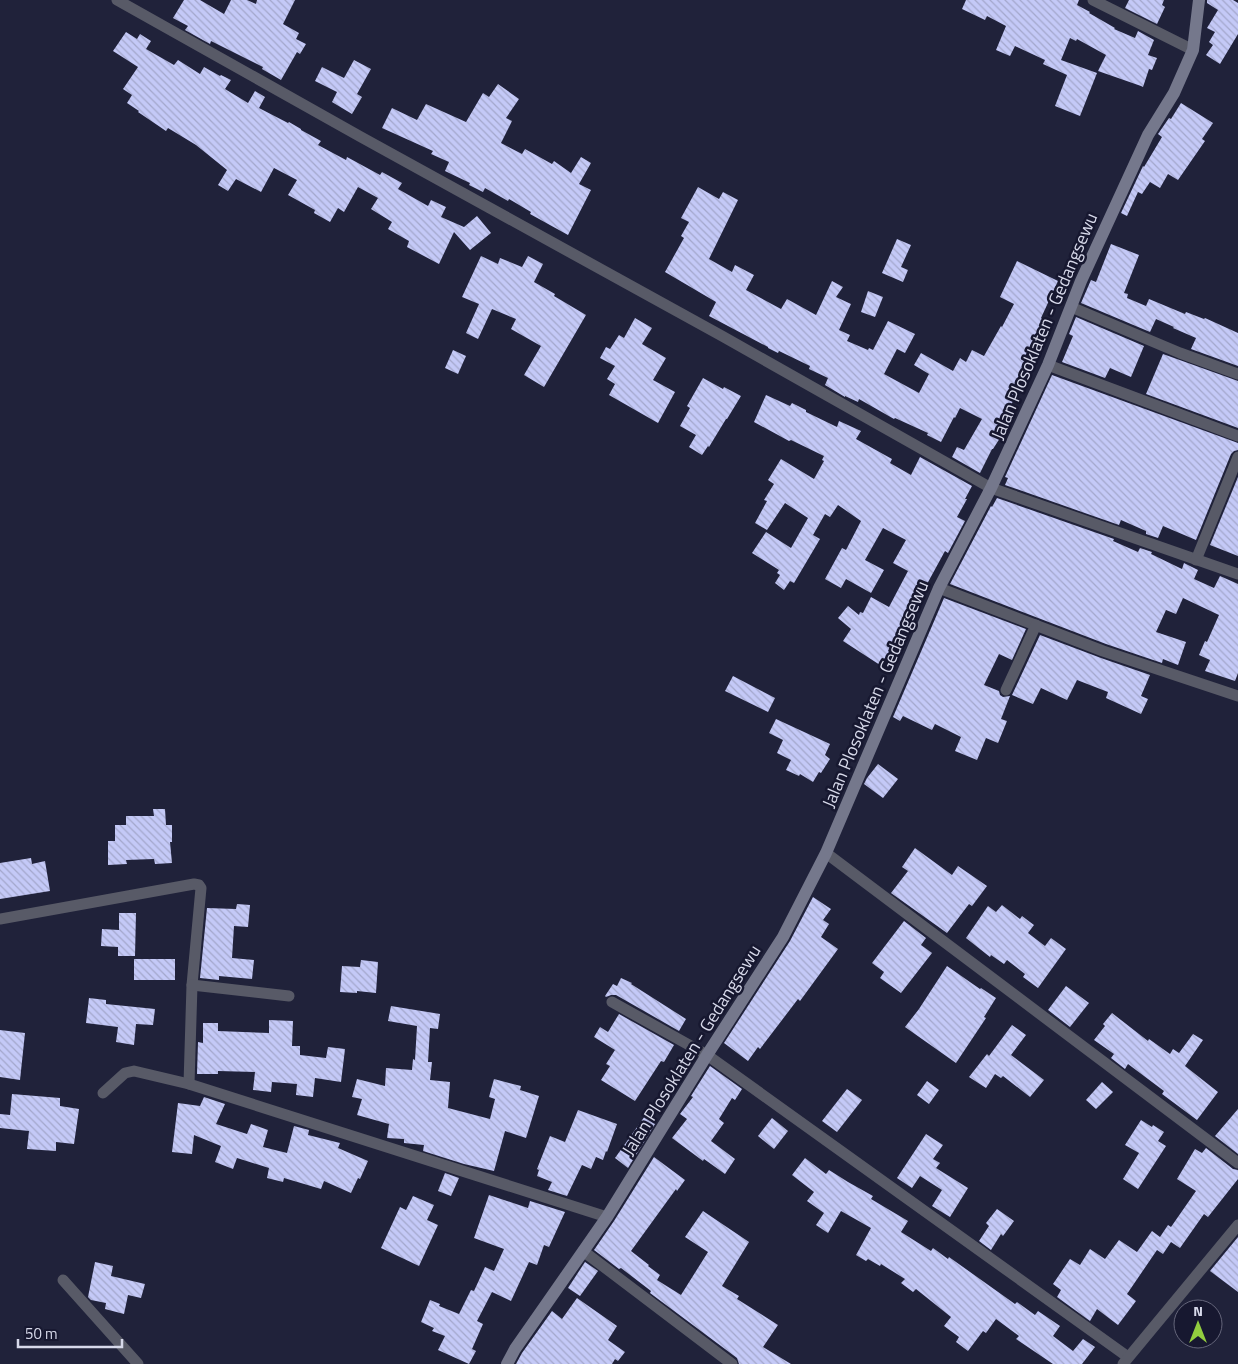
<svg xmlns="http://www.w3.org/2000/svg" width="1238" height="1364" viewBox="0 0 1238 1364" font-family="'Titillium Web',sans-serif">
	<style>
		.building { fill: url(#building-back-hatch) }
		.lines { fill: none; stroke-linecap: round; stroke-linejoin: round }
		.street { stroke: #585a67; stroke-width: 11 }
		.secondary { stroke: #75788c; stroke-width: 12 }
		.labels { text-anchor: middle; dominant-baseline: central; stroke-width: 5; stroke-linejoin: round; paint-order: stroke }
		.street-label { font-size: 18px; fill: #d7d9ea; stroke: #171830 }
	</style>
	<defs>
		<pattern id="building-back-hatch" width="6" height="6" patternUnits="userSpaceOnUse" patternTransform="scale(1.25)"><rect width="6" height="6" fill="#c4c9f7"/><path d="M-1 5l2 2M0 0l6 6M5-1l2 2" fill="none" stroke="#a3a7cb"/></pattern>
	</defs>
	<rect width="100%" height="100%" fill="#20223a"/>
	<!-- building -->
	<g class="building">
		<polygon points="184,0 200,0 224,14 231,0 247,0 256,4 257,0 295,0 283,24 299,33 296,39 306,44 300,54 297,52 281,80 262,69 263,67 211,41 210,44 185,30 188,26 173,18"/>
		<polygon points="966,0 1079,0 1077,5 1090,12 1089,13 1115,28 1114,29 1135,38 1138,31 1154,40 1148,55 1157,58 1152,70 1149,69 1143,87 1141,86 1098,71 1106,55 1077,39 1076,41 1070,38 1061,60 1097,73 1080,116 1055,106 1067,75 1043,64 1045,60 1015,46 1010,56 996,50 1006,26 987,16 985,20 962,9"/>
		<polygon points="1129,0 1164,0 1162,5 1165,7 1157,24 1125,8"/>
		<polygon points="1207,0 1233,0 1238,3 1238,34 1220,64 1206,55 1213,45 1209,42 1215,32 1207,28 1218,10 1207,3"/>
		<polygon points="126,32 137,39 140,34 151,41 146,49 174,65 178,60 200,74 204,67 220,76 221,75 231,80 225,89 248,103 255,91 265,97 259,108 288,123 289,122 301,129 301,130 321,141 318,145 346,160 347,157 380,175 382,172 402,183 398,189 428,206 431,200 446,207 441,217 464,227 477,216 491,233 470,250 454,232 439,264 407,247 409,241 388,229 392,222 371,209 378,198 358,187 344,212 338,208 330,222 314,213 315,210 288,195 297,180 274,168 261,192 236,179 228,191 218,185 227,170 196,145 168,128 166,131 138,112 139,111 127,103 132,95 123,89 138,67 113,51"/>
		<polygon points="354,60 371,69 357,94 362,97 352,114 332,102 337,92 315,81 322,67 344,78"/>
		<polygon points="498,84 519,99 506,118 512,121 501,143 522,154 525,149 552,164 554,161 571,173 581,157 591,163 579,184 591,190 568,235 530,214 531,212 509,199 508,201 485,188 483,192 469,185 470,183 445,171 449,162 431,154 433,151 382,128 392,108 417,120 426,104 466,122 483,93 489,97"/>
		<polygon points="1181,103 1213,123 1202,139 1205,141 1178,180 1168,174 1160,188 1150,182 1142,194 1138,192 1127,216 1121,213 1143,166 1144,167 1162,137 1158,134 1169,118 1171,119"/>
		<polygon points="698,187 719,199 723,192 738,200 709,259 732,272 735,265 754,275 746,290 781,309 787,299 816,315 832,281 843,287 836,297 851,304 839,330 850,335 847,341 868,350 869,348 873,350 888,321 915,334 905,353 897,349 884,374 919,393 929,374 914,365 921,353 953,371 960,358 966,362 972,350 984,356 1001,326 1002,327 1014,304 1000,297 1017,261 1058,281 1041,318 1043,320 1023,360 1026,363 1015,384 1018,385 1011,399 1013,401 996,435 1000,438 993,449 992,449 980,473 952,457 957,447 964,450 982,419 960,408 955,418 954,417 941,442 927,435 928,433 895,418 894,419 859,399 858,402 845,396 845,397 825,385 828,378 809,369 810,366 779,351 778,353 768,348 768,347 709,316 716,302 665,272 684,238 681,236 689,222 681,218"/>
		<polygon points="897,239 911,245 901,267 908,270 903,282 882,273"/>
		<polygon points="1111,244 1139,255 1124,293 1128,294 1127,298 1146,306 1149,299 1185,314 1186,312 1204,319 1205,318 1238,333 1238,366 1191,349 1196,338 1173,328 1174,327 1156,319 1150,332 1081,303 1091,280 1096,282"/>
		<polygon points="481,256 498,264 500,258 522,267 528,256 543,264 534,282 555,294 554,296 586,315 544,387 524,375 541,346 511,329 516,319 492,309 478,339 466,333 479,304 462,297"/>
		<polygon points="868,291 883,297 875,317 861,312"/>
		<polygon points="1076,317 1144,346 1131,377 1110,368 1105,378 1062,362 1073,336 1069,334"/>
		<polygon points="635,318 652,328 642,344 666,358 653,380 675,392 658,423 609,395 615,384 607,379 615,366 600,358 606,347 610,349 619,335 624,338"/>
		<polygon points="453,350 466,356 458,374 445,368"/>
		<polygon points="1163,354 1238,381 1238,428 1146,394"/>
		<polygon points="1052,375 1238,443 1238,450 1234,451 1231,454 1196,540 1163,526 1158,538 1146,534 1146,531 1121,520 1119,525 1005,485 1008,478 1005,477"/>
		<polygon points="703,378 723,389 724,387 741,396 727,419 726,419 709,447 708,446 702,455 689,447 696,435 680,426 690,408 687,406"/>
		<polygon points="766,395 790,406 792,403 806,410 806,412 837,427 839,421 861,431 856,439 892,459 890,463 911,475 920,457 972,486 965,499 967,499 957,517 965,521 948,553 945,551 909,617 907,616 888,651 889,652 880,665 843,641 851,629 838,618 848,606 859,615 860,612 863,613 871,597 889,607 908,571 893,563 906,540 883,528 865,560 884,570 871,593 846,579 841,588 825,579 842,548 846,550 861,521 838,505 830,517 825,514 813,535 820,539 794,583 790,581 784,590 775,583 780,575 777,573 779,570 752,553 766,532 791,548 808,518 785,503 767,530 755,523 767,501 764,500 774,484 768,480 781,459 814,479 824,461 822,460 824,456 791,440 789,441 754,422"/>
		<polygon points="1238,477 1238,556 1210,545"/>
		<polygon points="997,498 1114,539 1113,541 1138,552 1140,548 1152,552 1151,554 1182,569 1184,563 1198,570 1194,579 1214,588 1220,576 1238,584 1238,673 1235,681 1205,671 1210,660 1199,655 1205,641 1207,642 1219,615 1183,598 1176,614 1166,610 1156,632 1186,642 1178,665 1163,659 1162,663 1106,644 950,584 991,506 992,507"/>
		<polygon points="944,598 1026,629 1012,660 999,654 984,685 999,691 1000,695 1003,697 1010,696 1001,719 1007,721 998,743 986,738 977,760 955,751 961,737 935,724 932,730 903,716 900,721 893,717"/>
		<polygon points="1040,635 1101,658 1150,675 1141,696 1148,699 1141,714 1106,698 1108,692 1077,680 1067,700 1041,688 1033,704 1012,695"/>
		<polygon points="733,676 775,698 768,712 725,691"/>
		<polygon points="776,719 830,744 825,755 830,759 821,773 819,772 813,782 800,774 799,776 786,770 791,760 777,753 783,740 769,733"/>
		<polygon points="878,764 898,779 883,798 864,784 867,778"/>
		<polygon points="153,809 165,809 166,825 172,825 172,842 170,842 172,863 155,864 154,859 126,860 127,864 108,865 108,841 115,841 115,825 126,825 126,816 154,816"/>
		<polygon points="915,848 952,875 958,866 987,886 972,906 969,904 947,933 891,893 908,871 902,867"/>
		<polygon points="31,858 32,864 45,861 50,891 0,899 0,863"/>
		<polygon points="813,897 831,909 823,920 829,924 821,937 838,949 800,1001 798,999 760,1049 758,1047 748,1061 724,1043 790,941"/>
		<polygon points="237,904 250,905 248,927 234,926 232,958 254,960 252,979 219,976 219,980 200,978 207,908 236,909"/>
		<polygon points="1002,905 1020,919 1022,916 1034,925 1028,933 1045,946 1051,938 1066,949 1038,988 1023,977 1025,974 1007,960 1004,964 991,955 990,957 966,938 988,906 996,912"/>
		<polygon points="119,913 136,913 135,956 118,956 118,947 101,946 102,929 119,930"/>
		<polygon points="904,921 926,938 921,945 932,953 901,993 880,978 884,972 872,963"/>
		<rect x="134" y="959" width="41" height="21"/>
		<polygon points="361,960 378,962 376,993 357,991 357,993 340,992 342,966 360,967"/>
		<polygon points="947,966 980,989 981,988 996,998 984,1017 986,1018 956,1063 905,1027 919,1009"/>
		<polygon points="621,978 632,983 631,984 686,1019 679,1031 616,995 611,995 606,997 605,996 613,984 617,986"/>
		<polygon points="1066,986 1089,1003 1070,1027 1048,1010"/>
		<polygon points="89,998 106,1000 106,1004 155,1009 153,1025 136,1024 134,1045 116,1042 118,1027 86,1023"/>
		<polygon points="391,1006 440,1014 438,1029 430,1028 428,1062 432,1062 430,1080 450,1082 448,1108 490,1119 495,1099 489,1097 494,1079 521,1086 520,1090 539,1096 526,1138 505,1131 494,1171 464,1164 423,1151 424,1145 404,1143 404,1139 387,1138 389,1124 357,1115 362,1099 352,1097 357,1079 385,1086 386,1068 412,1070 413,1059 415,1060 417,1026 388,1021"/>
		<polygon points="1112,1013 1148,1041 1149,1039 1170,1054 1173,1049 1179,1053 1193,1034 1203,1040 1185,1066 1218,1092 1197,1120 1162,1094 1164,1091 1128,1064 1125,1069 1111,1058 1114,1054 1094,1040 1105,1026 1103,1024"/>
		<polygon points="619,1014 674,1045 664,1062 661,1061 635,1101 601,1080 610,1066 606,1064 615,1050 594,1037 600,1027 608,1032"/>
		<polygon points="269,1020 293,1021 292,1046 300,1046 300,1055 326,1058 328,1047 345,1049 341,1082 315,1078 313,1097 296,1095 297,1084 272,1082 271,1092 253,1090 255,1072 218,1071 218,1074 197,1074 198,1042 203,1043 203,1023 218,1023 218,1031 269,1033"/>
		<polygon points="1012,1025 1026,1035 1011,1055 1044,1080 1030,1097 1003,1076 1001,1078 995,1074 986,1088 969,1077 987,1054 989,1056"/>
		<polygon points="0,1030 25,1033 20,1080 0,1077"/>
		<polygon points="710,1066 742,1089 735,1100 732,1098 719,1119 724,1123 711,1141 735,1159 725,1174 704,1159 703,1161 672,1138 687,1119 680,1114 693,1097 691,1096"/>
		<polygon points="927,1081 939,1090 929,1104 917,1095"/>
		<polygon points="1102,1082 1113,1092 1096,1109 1086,1100"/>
		<polygon points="847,1089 862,1100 837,1132 822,1121"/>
		<polygon points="12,1094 60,1098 60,1106 79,1109 74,1144 56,1142 56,1151 27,1149 29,1131 0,1128 0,1114 10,1115"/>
		<polygon points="204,1097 225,1104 216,1124 247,1134 251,1124 268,1130 263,1147 287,1153 294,1126 309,1130 308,1135 340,1143 338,1148 368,1161 360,1179 358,1178 351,1193 324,1181 321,1189 284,1178 283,1182 267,1178 269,1168 237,1158 233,1169 215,1162 221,1146 194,1135 192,1154 172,1152 178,1103 200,1106"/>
		<polygon points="1238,1109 1238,1154 1215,1136"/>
		<polygon points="578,1110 617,1124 607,1152 606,1151 603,1160 596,1157 591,1169 582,1165 567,1196 548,1190 552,1182 537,1176 539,1170 537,1169 550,1136 565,1142"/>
		<polygon points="645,1116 655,1124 628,1168 615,1158"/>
		<polygon points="772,1118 788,1131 774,1149 758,1136"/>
		<polygon points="1141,1120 1152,1127 1153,1125 1164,1132 1158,1141 1166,1146 1138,1189 1123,1179 1139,1153 1125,1145"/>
		<polygon points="926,1134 943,1145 933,1159 940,1163 936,1168 968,1188 950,1217 932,1206 942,1190 920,1176 912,1188 897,1178"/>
		<polygon points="1206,1148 1233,1169 1238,1170 1238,1179 1208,1217 1204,1214 1180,1248 1171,1242 1163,1254 1157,1250 1127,1294 1136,1301 1118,1325 1097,1309 1090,1321 1057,1297 1061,1290 1053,1284 1070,1259 1080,1265 1090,1249 1105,1259 1119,1240 1137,1252 1152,1231 1160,1237 1168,1225 1171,1227 1196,1191 1177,1179 1195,1149 1202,1153"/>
		<polygon points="654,1157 685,1180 677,1191 676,1189 631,1251 649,1265 648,1266 660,1275 657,1280 681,1295 708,1252 685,1237 703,1211 749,1242 722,1286 739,1296 737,1299 778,1325 763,1347 791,1364 739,1364 737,1358 650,1293 651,1291 621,1268 619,1269 594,1250 614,1221"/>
		<polygon points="805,1158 826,1174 829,1170 848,1182 873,1196 871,1199 908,1221 901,1232 931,1251 933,1248 948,1259 949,1257 1015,1304 1017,1302 1035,1315 1038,1311 1060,1326 1053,1336 1073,1351 1083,1339 1095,1347 1082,1364 1053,1364 1016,1339 1019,1336 996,1319 986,1333 983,1331 968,1351 956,1342 959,1337 944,1326 951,1317 916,1289 913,1292 901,1283 905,1279 881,1264 880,1266 868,1259 866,1261 856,1255 871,1228 841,1211 828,1233 816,1225 824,1213 807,1201 814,1192 792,1175"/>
		<polygon points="445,1173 459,1178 451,1196 438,1191"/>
		<polygon points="489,1195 528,1208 530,1201 565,1212 549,1247 544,1245 537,1265 529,1262 511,1301 492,1292 477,1321 483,1324 472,1349 476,1351 469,1364 438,1350 445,1336 432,1331 434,1328 421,1322 430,1300 440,1304 439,1306 459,1314 471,1290 474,1291 485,1267 494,1271 504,1249 474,1238"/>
		<polygon points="413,1196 434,1205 427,1220 438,1225 419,1266 381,1248 400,1207 406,1210"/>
		<polygon points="997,1209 1014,1221 1003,1236 1001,1234 991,1250 979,1241 989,1226 986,1223"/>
		<polygon points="1238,1237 1238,1292 1210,1271"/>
		<polygon points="95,1262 113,1266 111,1276 145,1284 141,1298 128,1295 124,1314 105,1309 106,1303 91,1300 88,1297"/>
		<polygon points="585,1262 598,1271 580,1296 568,1288"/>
		<polygon points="577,1298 617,1326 608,1340 625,1352 618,1361 615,1359 612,1364 516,1364 522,1353 552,1311 562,1319"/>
	</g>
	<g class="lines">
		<!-- street -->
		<g class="street">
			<polyline points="117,0 361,137 722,336 991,488 1238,574"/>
			<polyline points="1093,0 1193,50"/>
			<polyline points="1071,307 1180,353 1238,374"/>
			<polyline points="1048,365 1238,436"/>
			<polyline points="1196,560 1238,457"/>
			<polyline points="939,588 1103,651 1238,696"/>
			<polyline points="1006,690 1036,625"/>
			<polyline points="826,853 1238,1163"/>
			<polyline points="0,919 194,884 199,885 201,888 192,985 189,1084"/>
			<polyline points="192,985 289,996"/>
			<polyline points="612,1002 707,1055 1128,1357"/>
			<polyline points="103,1093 125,1073 134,1071 189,1084 607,1217"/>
			<polyline points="583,1251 732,1364"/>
			<polyline points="63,1280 138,1364"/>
			<polyline points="1123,1364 1238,1225"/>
		</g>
		<!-- secondary -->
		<polyline class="secondary" points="507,1364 515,1349 607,1217 707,1055 783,937 826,853 939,588 991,488 1048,365 1081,281 1148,135 1174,93 1193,50 1199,0"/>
	</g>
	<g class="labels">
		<!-- street labels -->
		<g class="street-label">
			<text transform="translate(1044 326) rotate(-67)">Jalan Plosoklaten - Gedangsewu</text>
			<text transform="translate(875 694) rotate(-67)">Jalan Plosoklaten - Gedangsewu</text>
			<text transform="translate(691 1050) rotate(-58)">Jalan Plosoklaten - Gedangsewu</text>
		</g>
	</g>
	<!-- north arrow -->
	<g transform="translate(1198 1324)"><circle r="24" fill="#171830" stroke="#64657a"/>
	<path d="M0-4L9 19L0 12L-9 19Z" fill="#92cd3f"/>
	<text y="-8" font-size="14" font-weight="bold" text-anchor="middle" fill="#d7d9ea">N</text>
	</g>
	<!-- scale -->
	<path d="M18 1339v8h104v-8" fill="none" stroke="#d7d9ea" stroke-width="2.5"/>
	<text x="25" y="1339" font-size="15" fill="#d7d9ea" stroke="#171830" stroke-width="4" paint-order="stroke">50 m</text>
</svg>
